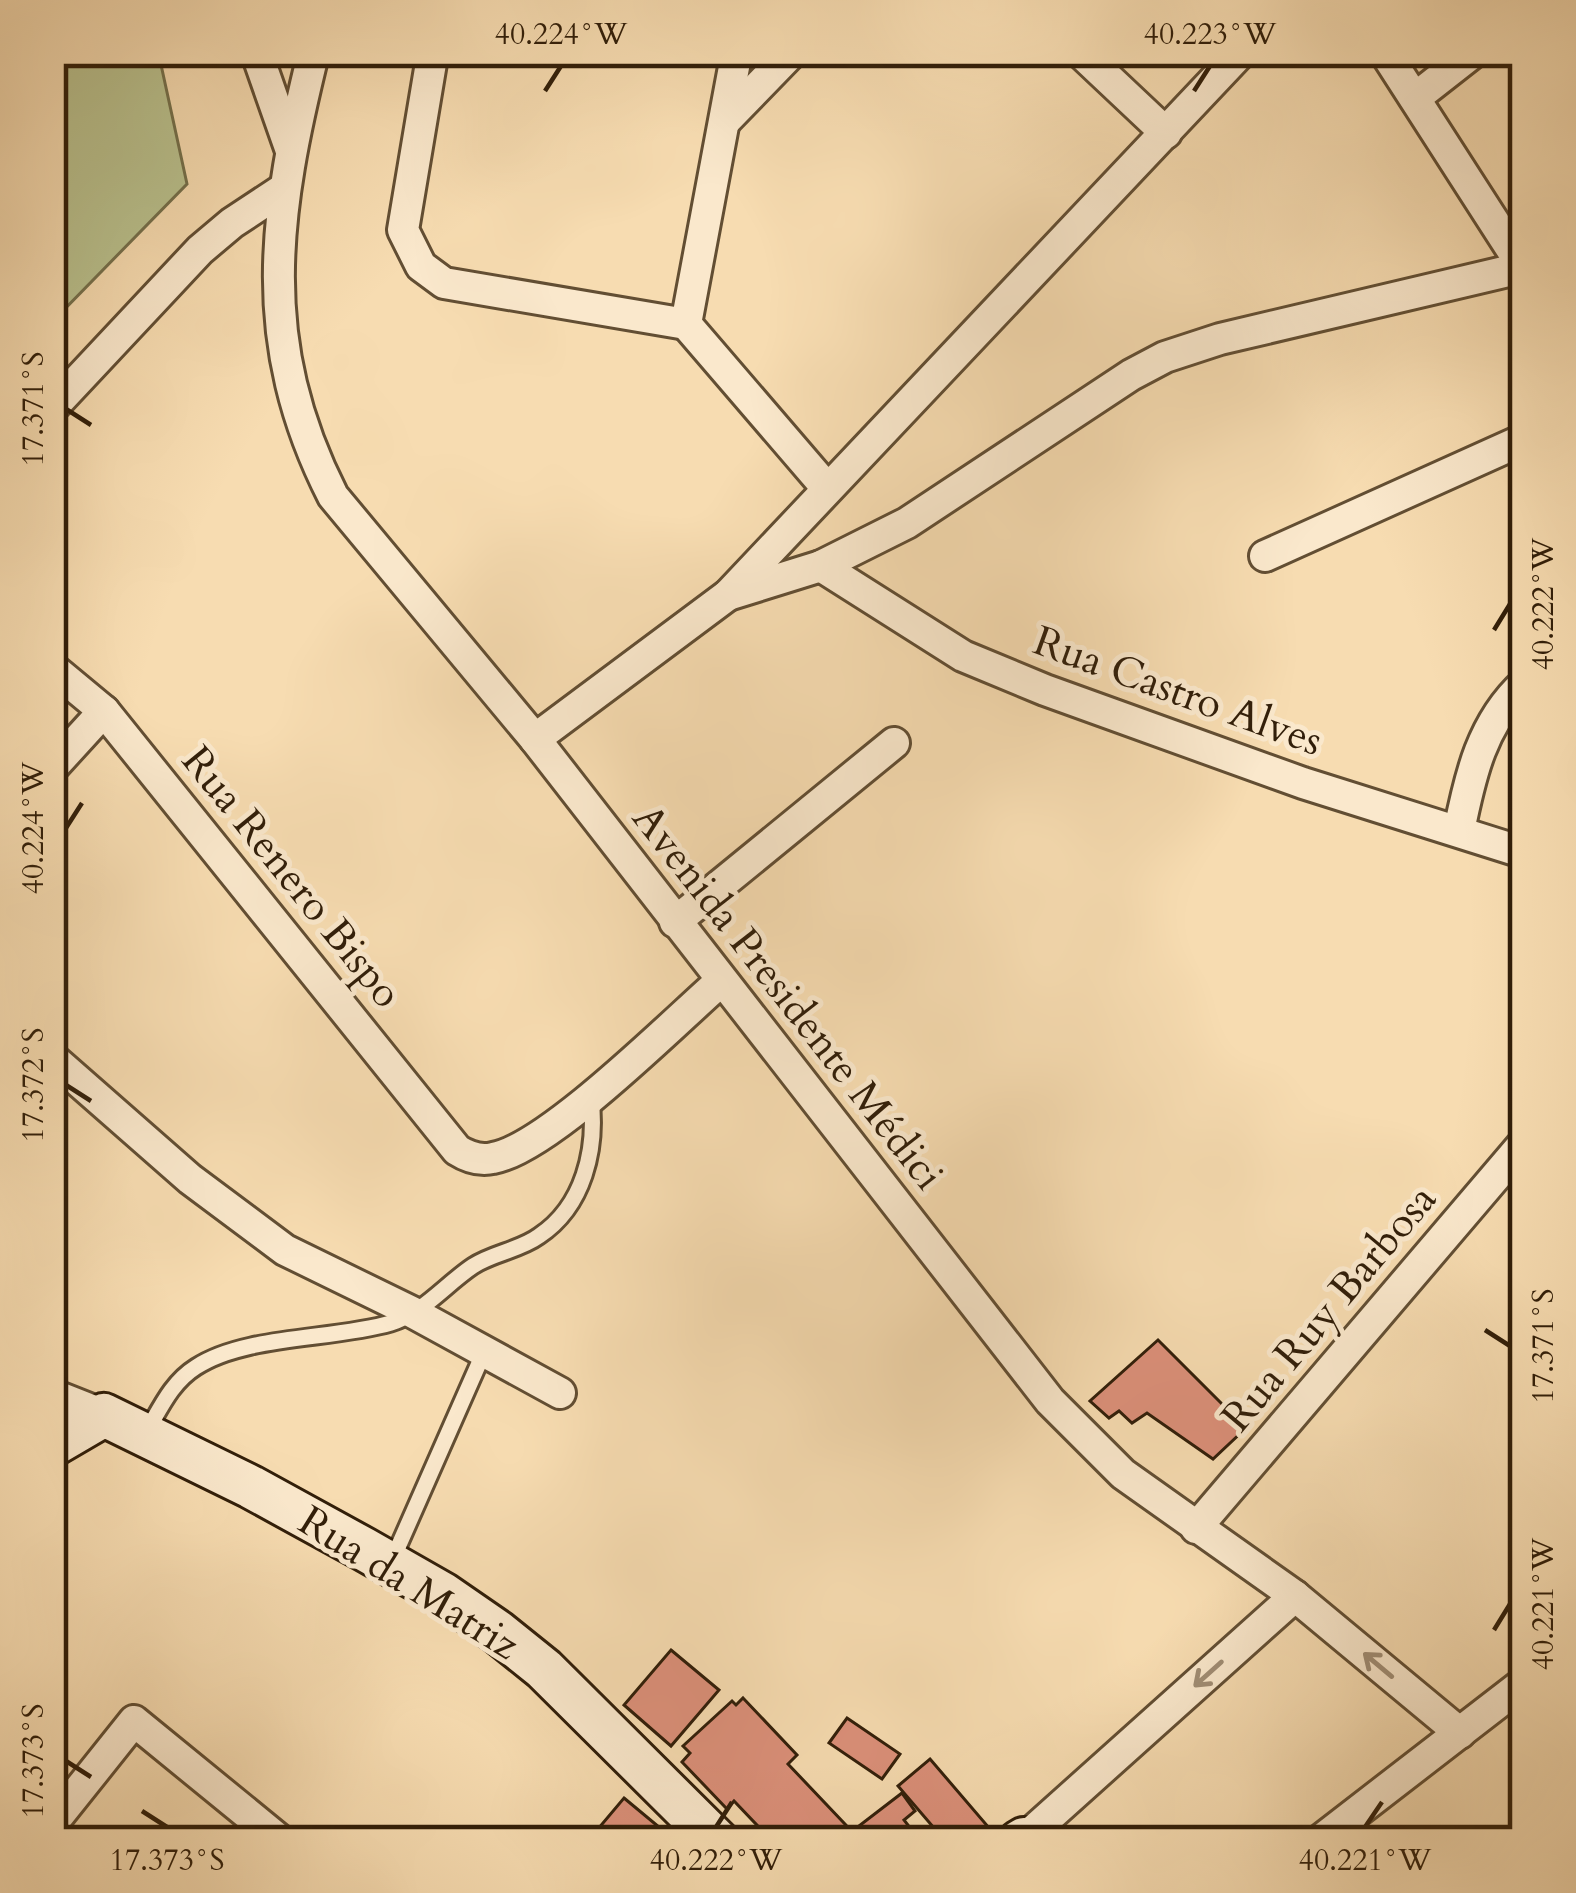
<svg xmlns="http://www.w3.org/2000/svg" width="1576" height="1893" viewBox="0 0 1576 1893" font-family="Cardo,serif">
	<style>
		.green { fill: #b9c18e; stroke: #75704c; stroke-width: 3 }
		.building { fill: #dc907a; stroke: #311e09; stroke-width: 3 }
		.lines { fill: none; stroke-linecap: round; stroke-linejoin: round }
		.service-casing { stroke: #624e33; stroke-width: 21 }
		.minor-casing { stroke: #624e33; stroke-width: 36 }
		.secondary-casing { stroke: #311e09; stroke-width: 48 }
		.service { stroke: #fae8cc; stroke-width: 15 }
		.minor { stroke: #fae8cc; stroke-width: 30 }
		.secondary { stroke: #fae8cc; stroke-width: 42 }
		.oneway { stroke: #a08d74 }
		.ticks { fill: none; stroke: #311e09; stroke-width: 4.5 }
		.labels { text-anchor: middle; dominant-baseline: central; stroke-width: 10; stroke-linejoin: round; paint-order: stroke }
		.street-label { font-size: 42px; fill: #311e09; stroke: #fae8cc }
		.neatline { fill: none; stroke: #311e09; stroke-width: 4.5 }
		.ticks-label { font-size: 30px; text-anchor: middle; fill: #311e09 }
	</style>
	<rect width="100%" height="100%" fill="#f7dcb1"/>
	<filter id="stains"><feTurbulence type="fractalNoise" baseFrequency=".00167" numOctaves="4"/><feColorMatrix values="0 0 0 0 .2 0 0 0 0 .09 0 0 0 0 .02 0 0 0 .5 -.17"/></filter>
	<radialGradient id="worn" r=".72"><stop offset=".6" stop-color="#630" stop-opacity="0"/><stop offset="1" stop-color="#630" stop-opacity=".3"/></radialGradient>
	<!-- green -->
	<polygon class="green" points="51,51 158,51 187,184 51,323"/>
	<!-- building -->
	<g class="building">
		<polygon points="1158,1340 1246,1428 1213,1459 1147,1413 1132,1423 1119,1411 1109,1418 1090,1401"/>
		<polygon points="671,1650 719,1690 671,1746 624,1705"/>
		<polygon points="743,1698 797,1755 788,1764 862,1842 773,1842 734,1801 727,1809 682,1762 690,1753 683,1746 732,1701 736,1705"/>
		<polygon points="847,1718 900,1754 882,1779 829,1743"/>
		<polygon points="930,1759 990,1829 975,1842 946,1842 898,1786"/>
		<polygon points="902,1793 915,1811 904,1820 921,1842 865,1842 855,1829"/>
		<polygon points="624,1798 677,1842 587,1842"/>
		<polygon points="530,1828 546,1842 518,1842"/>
	</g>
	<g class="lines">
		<defs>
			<g id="service">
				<path d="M147,1431C161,1407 172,1382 196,1367C245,1335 332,1340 391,1323C422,1314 446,1284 473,1266C493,1253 520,1250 539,1236C584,1206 597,1149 591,1099"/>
				<polyline points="391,1563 484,1352"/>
			</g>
			<g id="minor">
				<polyline points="256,51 290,148"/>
				<path d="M314,51C274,212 254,341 333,496L535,739L1050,1401L1123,1474L1295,1596L1460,1733"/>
				<polyline points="433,51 403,230 421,266 444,283 686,324"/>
				<polyline points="737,51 686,324 826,487"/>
				<polyline points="1079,51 1166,133"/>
				<polyline points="1384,51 1523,267"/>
				<polyline points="1415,98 1475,51"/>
				<polyline points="726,120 793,51"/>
				<polyline points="51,409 200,250 232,223 285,188"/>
				<polyline points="1265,556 1525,439"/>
				<polyline points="821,566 963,656 1045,690 1303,783 1525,853"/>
				<polyline points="728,595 821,566 907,523 1131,375 1165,357 1220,339 1525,267"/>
				<path d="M51,667L104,711L457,1150C468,1157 480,1161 493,1158C549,1148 673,1023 721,981"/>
				<polyline points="535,739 728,595 1242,51"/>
				<polyline points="51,769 104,711"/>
				<path d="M1459,831C1470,776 1482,722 1525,683"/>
				<polyline points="675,922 894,743"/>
				<polyline points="51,1057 190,1179 285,1250 412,1312 560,1393"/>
				<polyline points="51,1394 104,1415"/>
				<polyline points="1196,1528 1525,1142"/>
				<polyline points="51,1825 134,1721 282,1842"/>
				<polyline points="1024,1839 1295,1596"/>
				<polyline points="1318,1842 1525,1682"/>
			</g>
			<g id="secondary">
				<polyline points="51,1446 104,1415 251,1487 364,1549 443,1594 498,1632 544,1669 718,1842"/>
				<polyline points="1019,1842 1024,1839 1027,1842"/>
			</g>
		</defs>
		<!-- service casing -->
		<use href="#service" class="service-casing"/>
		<!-- minor casing -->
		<use href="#minor" class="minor-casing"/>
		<!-- secondary casing -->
		<use href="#secondary" class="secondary-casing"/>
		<!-- service -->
		<use href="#service" class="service"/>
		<!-- minor -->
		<use href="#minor" class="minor"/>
		<!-- secondary -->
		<use href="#secondary" class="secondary"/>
	</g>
	<!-- one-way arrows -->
	<defs><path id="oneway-shaft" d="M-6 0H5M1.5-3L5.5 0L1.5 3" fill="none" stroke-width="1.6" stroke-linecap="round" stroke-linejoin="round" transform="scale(3)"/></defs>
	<g class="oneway">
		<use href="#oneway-shaft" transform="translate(1378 1665) rotate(-140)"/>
		<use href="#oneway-shaft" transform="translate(1208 1674) rotate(138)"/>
	</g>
	<!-- ticks -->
	<path class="ticks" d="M545,91L561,66M1194,91L1210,66M66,409L91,425M1494,630L1510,604M66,828L82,803M66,1085L91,1101M1485,1330L1510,1346M1494,1630L1510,1604M66,1761L91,1777M142,1811L167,1827M716,1827L732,1802M1365,1827L1382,1802"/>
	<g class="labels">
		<!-- street labels -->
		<g class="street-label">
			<text transform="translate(1178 691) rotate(20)">Rua Castro Alves</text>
			<text transform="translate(292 877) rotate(51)">Rua Renero Bispo</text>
			<text transform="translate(788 997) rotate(52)">Avenida Presidente Médici</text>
			<text transform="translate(1329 1308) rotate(-50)">Rua Ruy Barbosa</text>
			<text transform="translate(409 1583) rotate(32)">Rua da Matriz</text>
		</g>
	</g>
	<!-- margin -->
	<rect width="1576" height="1893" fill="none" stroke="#f7dcb1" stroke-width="132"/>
	<rect x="66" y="66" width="1444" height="1761" class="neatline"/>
	<g class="ticks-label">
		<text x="561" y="44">40.224°W</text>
		<text x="1210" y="44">40.223°W</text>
		<text transform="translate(33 409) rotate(-90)" y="10">17.371°S</text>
		<text transform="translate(1543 604) rotate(-90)" y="10">40.222°W</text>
		<text transform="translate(33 828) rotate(-90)" y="10">40.224°W</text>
		<text transform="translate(33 1085) rotate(-90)" y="10">17.372°S</text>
		<text transform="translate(1543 1346) rotate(-90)" y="10">17.371°S</text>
		<text transform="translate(1543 1604) rotate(-90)" y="10">40.221°W</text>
		<text transform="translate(33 1761) rotate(-90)" y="10">17.373°S</text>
		<text x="167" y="1870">17.373°S</text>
		<text x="716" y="1870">40.222°W</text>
		<text x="1365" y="1870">40.221°W</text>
	</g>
	<rect width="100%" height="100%" filter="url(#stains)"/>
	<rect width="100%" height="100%" fill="url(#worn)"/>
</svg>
